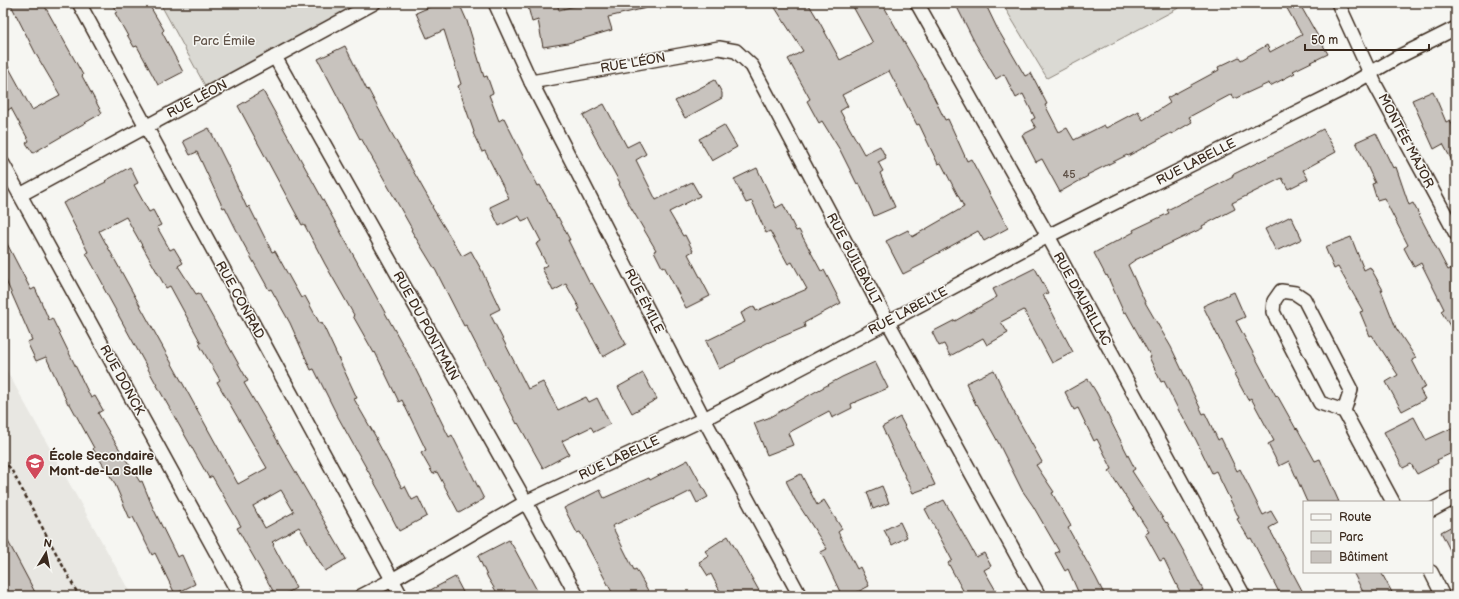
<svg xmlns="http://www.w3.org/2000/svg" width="1459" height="599" viewBox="0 0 1459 599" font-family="'Balsamiq Sans',sans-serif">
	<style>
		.built { fill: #e8e7e2 }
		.green { fill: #dad9d3; stroke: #8a8278 }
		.building { fill: #c8c3be; stroke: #3b2a1e; fill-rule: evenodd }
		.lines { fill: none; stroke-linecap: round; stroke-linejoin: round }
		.street-casing { stroke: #3b2a1e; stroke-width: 16 }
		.path { stroke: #3b2a1e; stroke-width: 2.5; stroke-dasharray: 4 3; stroke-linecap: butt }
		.street { stroke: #f6f6f2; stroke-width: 13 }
		.labels { text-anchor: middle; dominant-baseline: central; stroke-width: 3; stroke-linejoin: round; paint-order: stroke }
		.number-label { font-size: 11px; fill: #5e5046 }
		.park-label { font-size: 13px; fill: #63564b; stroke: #f6f6f2 }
		.street-label { font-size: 13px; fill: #3b2a1e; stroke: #f6f6f2 }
		.poi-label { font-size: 13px; font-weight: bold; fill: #3b2a1e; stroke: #f6f6f2; text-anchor: start }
	</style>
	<rect width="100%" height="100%" fill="#f6f6f2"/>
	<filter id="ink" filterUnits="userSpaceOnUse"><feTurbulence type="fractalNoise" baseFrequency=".025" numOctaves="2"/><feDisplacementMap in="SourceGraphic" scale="8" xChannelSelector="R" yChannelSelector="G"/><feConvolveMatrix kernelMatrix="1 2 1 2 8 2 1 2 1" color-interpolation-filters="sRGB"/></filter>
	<g filter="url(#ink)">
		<!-- built -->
		<polygon class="built" points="3,364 132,596 3,596"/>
		<!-- green -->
		<g class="green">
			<polygon points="160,3 374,3 209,93"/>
			<polygon points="1002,3 1188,3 1047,78"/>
		</g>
		<!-- building -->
		<g class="building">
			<polygon points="10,3 43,3 83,75 82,76 102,113 33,153 26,143 29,141 11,108 7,111 3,103 3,57 32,110 60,95 37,56"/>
			<polygon points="111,3 148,3 164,30 162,32 183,72 158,85 137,46 134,47 115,13 117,12"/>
			<polygon points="439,3 459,3 467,21 484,77 487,76 493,93 489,95 499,121 504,118 538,186 540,185 557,218 558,217 570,240 568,240 590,284 592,283 626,344 603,357 578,310 580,309 566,284 553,291 542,268 547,265 536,244 541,241 529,218 522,221 519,216 499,226 490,207 509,198 485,151 482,152 473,133 474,132 458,86 461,84 444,30 427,38 416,13"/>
			<polygon points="527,3 557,3 559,10 586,3 646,3 646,8 608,17 612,30 568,43 543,47 538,20 532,22"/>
			<polygon points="772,3 808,3 820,23 840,60 873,43 851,3 882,3 925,79 945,120 948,119 967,161 971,159 1008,228 984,241 978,231 924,261 925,263 903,274 886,241 908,230 912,237 964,207 941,163 938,164 919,124 917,125 889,71 842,95 848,106 840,111 864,154 880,146 886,158 878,162 883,171 880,173 895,207 874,216 859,183 857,184 840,150 822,121 819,123 807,101 810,99 788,59 803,51"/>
			<polygon points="955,3 985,3 997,28 1025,76 1031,73 1047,104 1045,105 1059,132 1067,128 1074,140 1104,125 1106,128 1138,111 1143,120 1170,103 1167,98 1219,70 1218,67 1239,57 1241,60 1267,45 1270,52 1302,35 1284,3 1299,3 1328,54 1293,71 1295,73 1270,86 1269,83 1234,99 1232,94 1189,117 1192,122 1172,134 1171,133 1128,156 1127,155 1087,175 1088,176 1060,192 1042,159 1036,162 1022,135 1036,128 1031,120 1035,118 1023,94 1016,98 1004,74 996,79 975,43"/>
			<polygon points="345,46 367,90 368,89 391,132 433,206 432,207 462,256 471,251 482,271 500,309 490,314 528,389 543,382 558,410 586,397 589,402 597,398 610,424 594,432 591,427 562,441 569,454 543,468 518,423 517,424 466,325 464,326 436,271 411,230 412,229 361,138 360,139 318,59"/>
			<polygon points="715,80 722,93 722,98 685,118 675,101"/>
			<polygon points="263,91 410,358 449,437 452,435 484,499 459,513 437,472 433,474 421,453 426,450 402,400 399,402 375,352 374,353 353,316 354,315 325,264 304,224 302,225 238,106"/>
			<polygon points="1433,91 1446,122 1450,120 1456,132 1456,168 1443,144 1434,149 1412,100"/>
			<polygon points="604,104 627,147 639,141 646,154 636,160 656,200 692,182 700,196 669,212 683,236 685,235 693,251 688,254 710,296 686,308 664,266 662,267 654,251 656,250 630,206 619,184 620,183 583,115"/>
			<polygon points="724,125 737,147 712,161 699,139"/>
			<polygon points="209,128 228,166 247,208 249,206 272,252 275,251 301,298 305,296 320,324 322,323 357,398 354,399 377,439 376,439 402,488 405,486 412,500 418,497 427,516 399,531 382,498 383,498 338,417 314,369 311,370 290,323 271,289 269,290 242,241 225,207 223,208 197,152 190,155 183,141"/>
			<polygon points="1323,129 1336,152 1303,170 1308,179 1288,189 1282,178 1232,203 1235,209 1202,226 1203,228 1135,260 1128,265 1146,304 1171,347 1203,414 1205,413 1218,440 1221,438 1237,471 1240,469 1263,515 1271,511 1278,523 1269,528 1305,596 1281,596 1251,538 1249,539 1237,519 1239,518 1216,471 1212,473 1196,440 1181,413 1180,413 1164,381 1161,382 1149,357 1151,357 1126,312 1124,313 1107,275 1106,276 1094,253 1134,232 1133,230 1169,213 1167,210 1202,193 1233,177 1232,175 1291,146"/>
			<polygon points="1376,133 1393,168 1396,167 1409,205 1413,203 1448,270 1456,266 1456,336 1441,311 1444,309 1421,263 1414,267 1404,248 1408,245 1384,198 1377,200 1372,184 1375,183 1356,142"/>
			<path d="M130,167L138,183L134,185L149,212L153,210L161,225L157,227L170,250L174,248L183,263L178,266L196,294L199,293L248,381L244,383L346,559L325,571L299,527L272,542L274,544L273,545L296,588L282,596H276L237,528L241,526L212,476L209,478L165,400L103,287L104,286L86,253L88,252L63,203L106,182L105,181ZM126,217L166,288L170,286L201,343L199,344L220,380L217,382L267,468L238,484L99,231ZM281,490L294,512L265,528L253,506Z"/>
			<polygon points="757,168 776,208 783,204 796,231 799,230 821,271 824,270 841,303 804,323 805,327 767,343 735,360 736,361 719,369 706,341 745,322 741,313 754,306 756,311 807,289 792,262 788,264 770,231 766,233 752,201 746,203 734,179"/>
			<polygon points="1291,216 1302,239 1276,251 1265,229"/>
			<polygon points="3,236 31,290 35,288 49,320 52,318 91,398 95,396 103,410 98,413 110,434 140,482 142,481 153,508 177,557 182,555 195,584 175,594 155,553 152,555 133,517 130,519 114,482 93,449 94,448 70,404 68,404 46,357 36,361 27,342 32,340 3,274"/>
			<polygon points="1351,237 1364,270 1370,267 1383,290 1381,290 1396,328 1416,358 1412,360 1426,387 1420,390 1425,399 1402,411 1386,382 1398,375 1372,335 1370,336 1360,312 1363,311 1338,267 1334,269 1325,247"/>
			<polygon points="1035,268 1048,293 1043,295 1073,352 1052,363 1024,310 1001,322 1008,333 987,345 983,338 950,356 944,344 939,346 932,332 955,320 955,321 997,297 993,289"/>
			<polygon points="1234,292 1245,317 1236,321 1276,396 1277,395 1296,429 1297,428 1315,461 1320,459 1339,502 1307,502 1289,461 1279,466 1268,444 1274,441 1251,398 1248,400 1234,374 1236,373 1203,306"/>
			<polygon points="875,362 888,388 851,404 852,408 832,418 829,411 788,433 793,445 767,455 754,423 768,418 842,377"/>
			<polygon points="994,370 1009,403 1042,462 1036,465 1054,492 1052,493 1071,526 1068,528 1096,578 1105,596 1080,596 1068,569 1065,571 1055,553 1059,551 1033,506 1022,490 998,442 977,404 976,405 966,383"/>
			<polygon points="643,373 657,399 632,413 618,387"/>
			<polygon points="1088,379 1096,392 1135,469 1132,471 1166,523 1167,522 1184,552 1203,590 1190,596 1182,596 1164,559 1160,561 1145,534 1149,532 1109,471 1112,469 1097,439 1094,441 1078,408 1074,410 1065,392"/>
			<polygon points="900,417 918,451 919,451 935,485 913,493 882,427"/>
			<polygon points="1414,417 1426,440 1456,426 1456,451 1437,460 1438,463 1417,474 1411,464 1403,468 1384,432"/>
			<polygon points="688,460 708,497 697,503 691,491 673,500 672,499 612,526 634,570 636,569 651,596 614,596 580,532 577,533 564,508 600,490 604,498 649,478 650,480"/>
			<polygon points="801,474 817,505 824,500 842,529 838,532 857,569 860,567 869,586 850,596 842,596 821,552 827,549 795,499 786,481"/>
			<polygon points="882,486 889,503 873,509 867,492"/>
			<polygon points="944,500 976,557 984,553 991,566 984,570 999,596 966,596 948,563 952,560 925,509"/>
			<polygon points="900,522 907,537 892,545 884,530"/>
			<polygon points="1456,524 1456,562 1441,532"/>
			<polygon points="3,532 37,596 3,596"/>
			<polygon points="728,536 739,555 762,596 731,596 728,591 722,595 711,574 708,576 699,562 709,556 705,551"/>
			<polygon points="509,540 514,548 540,596 499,596 488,578 478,556"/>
			<polygon points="1353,572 1381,572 1394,596 1365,596"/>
			<polygon points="455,577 465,596 419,596"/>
		</g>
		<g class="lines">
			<defs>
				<g id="street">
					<polyline points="79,3 401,596"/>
					<polyline points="495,3 531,82 704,419 800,596"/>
					<polyline points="917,3 1048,236 1244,596"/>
					<polyline points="1338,3 1376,86 1456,234"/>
					<polyline points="275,57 518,488 577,596"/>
					<polyline points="531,82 719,48 736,51 752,66 888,322 1039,596"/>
					<polyline points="3,164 240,596"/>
					<polyline points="20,195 374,3"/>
					<polyline points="1344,411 1351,390 1304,299 1295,293 1281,291 1274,301 1273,312 1320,403 1344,411 1393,502"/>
					<polyline points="1432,510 1456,497"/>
					<polyline points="1431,572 1443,596"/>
					<polyline points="361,596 392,580 526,502 704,419 888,322 1048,236 1345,88 1396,58 1456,28"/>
				</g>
			</defs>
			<!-- street casing -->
			<use href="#street" class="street-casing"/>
			<!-- path -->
			<polyline class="path" points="3,460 11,469 79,596"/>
			<!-- street -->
			<use href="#street" class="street"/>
		</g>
	</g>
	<!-- icons -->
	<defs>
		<symbol id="school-pin" viewBox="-11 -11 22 30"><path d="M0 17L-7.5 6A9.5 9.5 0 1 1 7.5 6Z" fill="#d1495b" stroke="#f6f6f2"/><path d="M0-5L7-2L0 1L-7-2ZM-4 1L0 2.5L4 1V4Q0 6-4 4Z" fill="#fff"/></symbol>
	</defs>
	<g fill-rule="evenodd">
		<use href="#school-pin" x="24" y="452" width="22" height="30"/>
	</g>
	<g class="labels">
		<!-- number labels -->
		<g class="number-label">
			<text x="1069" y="174">45</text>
		</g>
		<!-- park labels -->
		<g class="park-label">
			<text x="224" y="41">Parc Émile</text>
		</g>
		<!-- street labels -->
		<g class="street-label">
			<text transform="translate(633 63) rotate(-10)">RUE LÉON</text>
			<text transform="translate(197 99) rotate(-28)">RUE LÉON</text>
			<text transform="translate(1406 141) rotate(62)">MONTÉE MAJOR</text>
			<text transform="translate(1196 162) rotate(-27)">RUE LABELLE</text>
			<text transform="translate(854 259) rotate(62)">RUE GUILBAULT</text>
			<text transform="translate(1082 299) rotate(61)">RUE D'AURILLAC</text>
			<text transform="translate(240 300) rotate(61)">RUE CONRAD</text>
			<text transform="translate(644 301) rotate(63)">RUE ÉMILE</text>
			<text transform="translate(908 311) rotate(-28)">RUE LABELLE</text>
			<text transform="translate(426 326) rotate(61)">RUE DU PONTMAIN</text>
			<text transform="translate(122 380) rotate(61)">RUE DONCK</text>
			<text transform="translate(619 458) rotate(-25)">RUE LABELLE</text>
		</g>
		<!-- poi labels -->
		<g class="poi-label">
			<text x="49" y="456">École Secondaire<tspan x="49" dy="15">Mont-de-La Salle</tspan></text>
		</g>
	</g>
	<!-- margin -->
	<rect width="1459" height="599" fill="none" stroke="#f6f6f2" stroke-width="16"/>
	<rect x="8" y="8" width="1443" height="583" fill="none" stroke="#3b2a1e" stroke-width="1.5" filter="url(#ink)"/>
	<!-- legend -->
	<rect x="1303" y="501" width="130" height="72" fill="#f6f6f2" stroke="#aba49d"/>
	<rect x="1311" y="514" width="20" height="6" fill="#f6f6f2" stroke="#aba49d"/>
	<text x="1339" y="521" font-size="12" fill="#3b2a1e">Route</text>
	<rect x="1311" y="531" width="20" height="12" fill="#dad9d3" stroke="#aba49d"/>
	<text x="1339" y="541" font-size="12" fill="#3b2a1e">Parc</text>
	<rect x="1311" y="551" width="20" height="12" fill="#c8c3be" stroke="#aba49d"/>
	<text x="1339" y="561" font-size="12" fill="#3b2a1e">Bâtiment</text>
	<!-- north arrow -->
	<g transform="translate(46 553) rotate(10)" stroke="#f6f6f2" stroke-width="3" paint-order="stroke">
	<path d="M0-3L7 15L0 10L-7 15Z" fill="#3b2a1e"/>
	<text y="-6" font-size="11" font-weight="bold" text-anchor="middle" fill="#3b2a1e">N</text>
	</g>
	<!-- scale -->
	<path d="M1305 44v6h124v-6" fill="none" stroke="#3b2a1e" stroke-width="2"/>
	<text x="1311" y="44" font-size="12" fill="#3b2a1e" stroke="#f6f6f2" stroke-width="3" paint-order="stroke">50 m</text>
</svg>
